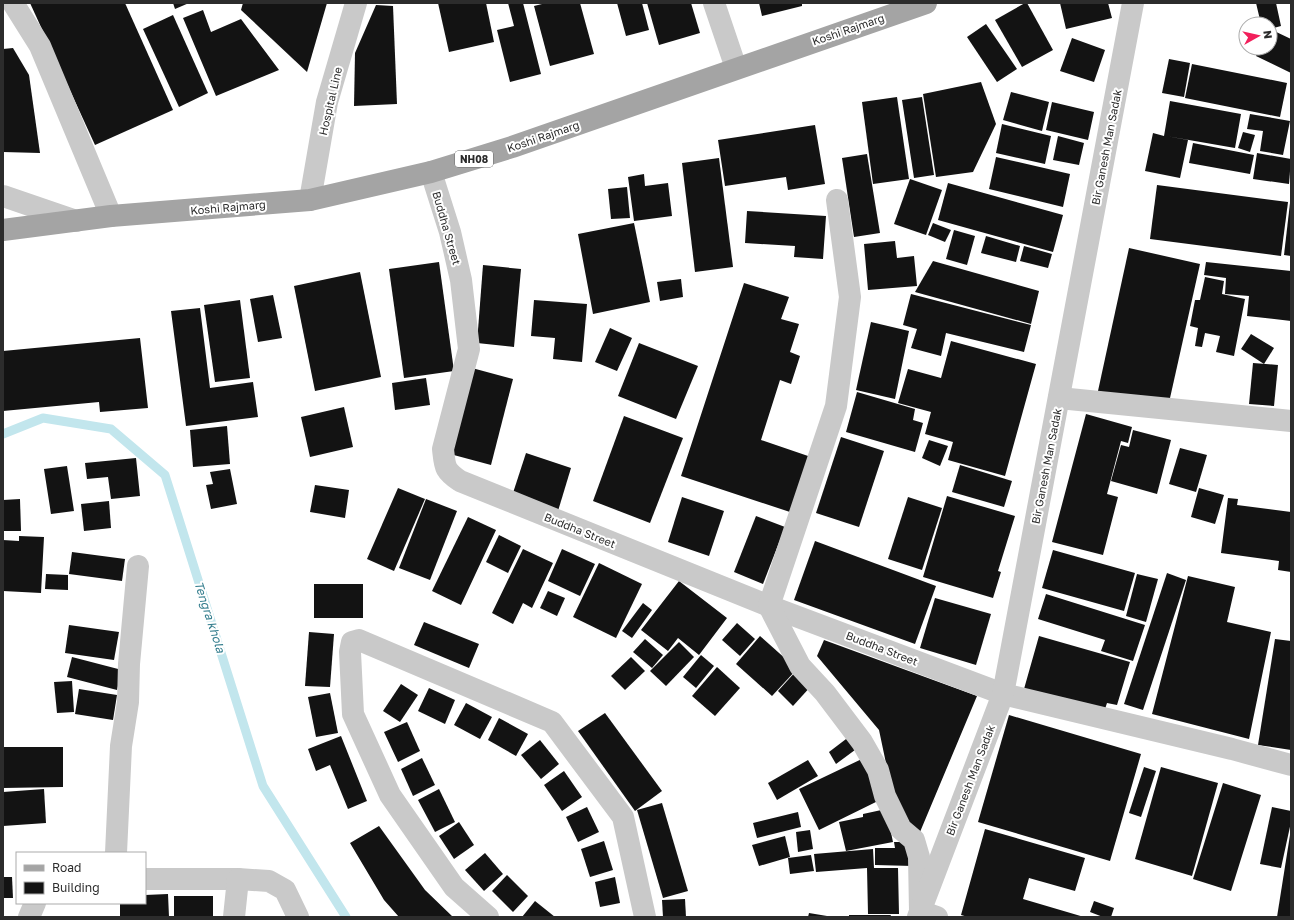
<svg xmlns="http://www.w3.org/2000/svg" width="1294" height="920" viewBox="0 0 1294 920" font-family="'Golos Text',sans-serif">
	<style>
		.lines { fill: none; stroke-linecap: round; stroke-linejoin: round }
		.stream { stroke: #c2e6ed; stroke-width: 9 }
		.building { fill: #131313 }
		.minor { stroke: #c9c9c9; stroke-width: 22 }
		.primary { stroke: #a4a4a4; stroke-width: 22 }
		.labels { text-anchor: middle; dominant-baseline: central; stroke-width: 4; stroke-linejoin: round; paint-order: stroke }
		.shield { fill: #fff; stroke: #6b6b6b; stroke-width: 1 }
		.shield-label { font-size: 10px; font-weight: bold; fill: #2c2c2c }
		.street-label { font-size: 11px; fill: #2c2c2c; stroke: #fff }
		.water-label { font-size: 12px; font-style: italic; fill: #337d8d; stroke: #fff }
	</style>
	<rect width="100%" height="100%" fill="#fff"/>
	<g class="lines">
		<!-- stream -->
		<polyline class="stream" points="3,434 43,418 111,429 165,475 263,786 346,917"/>
	</g>
	<!-- building -->
	<g class="building">
		<polygon points="30,3 125,3 173,110 95,145"/>
		<polygon points="173,3 189,3 175,9"/>
		<polygon points="243,3 327,3 307,72 241,10"/>
		<polygon points="438,3 486,3 494,42 449,52"/>
		<polygon points="508,3 523,3 541,74 510,82 497,30 514,26"/>
		<polygon points="546,3 580,3 594,54 550,66 534,6"/>
		<polygon points="617,3 642,3 649,30 626,36"/>
		<polygon points="647,3 691,3 700,33 659,45"/>
		<polygon points="759,3 802,3 802,6 762,16"/>
		<polygon points="1025,3 1027,3 1053,50 1022,67 995,20"/>
		<polygon points="1060,3 1108,3 1112,18 1066,29"/>
		<polygon points="1256,3 1276,3 1281,26 1270,29 1270,24 1261,24"/>
		<polygon points="376,5 393,6 397,104 354,106 355,53"/>
		<polygon points="203,10 211,32 241,19 279,70 216,96 183,18"/>
		<polygon points="173,15 208,93 179,107 143,29"/>
		<polygon points="986,24 1017,69 997,82 967,37"/>
		<polygon points="1270,29 1291,39 1291,73 1256,56 1260,48 1270,48"/>
		<polygon points="1072,38 1105,50 1094,82 1060,71"/>
		<polygon points="13,48 29,75 40,153 3,152 3,49"/>
		<polygon points="1169,59 1190,63 1184,97 1162,93"/>
		<polygon points="1192,64 1287,83 1280,117 1185,98"/>
		<polygon points="981,82 996,124 973,172 936,177 923,94"/>
		<polygon points="1011,92 1049,102 1042,131 1003,120"/>
		<polygon points="897,97 909,179 873,184 862,102"/>
		<polygon points="922,97 934,175 914,178 902,100"/>
		<polygon points="1170,101 1241,114 1235,148 1166,136 1188,140 1180,178 1145,171 1153,133 1164,136"/>
		<polygon points="1052,102 1094,112 1088,140 1046,130"/>
		<polygon points="1250,114 1290,121 1283,155 1260,151 1263,131 1247,129"/>
		<polygon points="1002,124 1051,136 1045,164 996,153"/>
		<polygon points="815,125 825,184 788,190 786,177 725,186 718,140"/>
		<polygon points="1243,132 1255,135 1250,152 1238,148"/>
		<polygon points="1058,136 1084,143 1079,165 1053,160"/>
		<polygon points="1193,143 1254,155 1250,174 1189,163"/>
		<polygon points="1257,153 1291,159 1289,184 1253,179"/>
		<polygon points="867,154 880,233 854,237 842,158"/>
		<polygon points="996,157 1070,174 1063,207 989,189"/>
		<polygon points="719,158 733,267 695,272 682,163"/>
		<polygon points="644,174 645,186 668,183 672,216 634,221 628,177"/>
		<polygon points="910,179 942,190 926,235 894,224"/>
		<polygon points="948,183 1063,215 1053,252 938,220"/>
		<polygon points="1157,185 1288,202 1281,256 1150,239"/>
		<polygon points="627,187 630,218 611,219 608,189"/>
		<polygon points="1290,203 1291,204 1291,256 1284,255"/>
		<polygon points="747,211 826,216 823,259 794,257 795,246 745,243"/>
		<polygon points="634,223 650,302 593,314 578,234"/>
		<polygon points="933,223 951,230 945,242 928,235"/>
		<polygon points="954,230 975,236 967,265 946,259"/>
		<polygon points="986,236 1020,246 1016,262 981,253"/>
		<polygon points="895,241 897,258 914,256 917,286 868,290 864,244"/>
		<polygon points="1024,246 1052,254 1048,268 1020,261"/>
		<polygon points="1129,248 1200,264 1168,407 1098,391"/>
		<polygon points="933,261 1039,291 1031,324 915,292"/>
		<polygon points="439,262 454,371 404,378 389,269"/>
		<polygon points="1206,262 1291,271 1291,321 1247,316 1249,296 1225,294 1226,278 1204,275"/>
		<polygon points="483,265 521,269 514,347 477,343"/>
		<polygon points="360,272 381,377 315,391 294,286"/>
		<polygon points="1205,277 1224,281 1222,294 1245,299 1234,356 1216,352 1220,336 1205,333 1202,347 1195,346 1198,328 1190,326 1195,300 1200,300"/>
		<polygon points="681,279 683,297 660,301 657,282"/>
		<polygon points="744,283 789,297 781,319 799,324 790,352 800,356 791,384 780,380 761,440 811,457 793,513 681,476"/>
		<polygon points="911,294 1031,325 1024,352 946,333 941,356 911,348 917,329 903,325"/>
		<polygon points="273,295 282,338 258,342 250,299"/>
		<polygon points="240,300 250,378 215,382 204,305"/>
		<polygon points="534,300 587,304 582,362 553,359 555,338 531,336"/>
		<polygon points="200,308 210,388 253,382 258,417 186,426 171,311"/>
		<polygon points="871,322 909,331 895,399 856,390"/>
		<polygon points="610,328 632,338 617,371 595,362"/>
		<polygon points="1251,334 1274,348 1264,364 1241,349"/>
		<polygon points="140,338 148,408 100,412 99,402 3,411 3,351"/>
		<polygon points="951,341 1036,364 1005,476 948,460 953,442 925,434 931,412 898,403 908,369 941,378"/>
		<polygon points="639,343 698,366 676,419 618,396"/>
		<polygon points="1253,363 1278,365 1274,406 1249,404"/>
		<polygon points="472,368 513,379 491,465 450,454"/>
		<polygon points="426,378 430,405 395,410 392,383"/>
		<polygon points="857,392 915,409 913,420 923,423 915,452 846,432"/>
		<polygon points="344,407 353,447 310,457 301,417"/>
		<polygon points="1086,414 1132,427 1128,443 1121,441 1107,494 1118,497 1103,555 1052,542"/>
		<polygon points="624,416 683,438 650,523 593,501"/>
		<polygon points="227,426 230,464 193,467 190,430"/>
		<polygon points="1133,430 1171,440 1157,494 1111,481 1121,445 1129,447"/>
		<polygon points="841,437 884,451 859,527 816,513"/>
		<polygon points="929,440 948,446 940,466 922,458"/>
		<polygon points="1180,448 1207,455 1196,492 1169,484"/>
		<polygon points="526,453 571,468 558,511 512,496"/>
		<polygon points="136,458 140,496 111,499 108,477 87,479 85,463"/>
		<polygon points="960,465 1012,481 1004,507 952,492"/>
		<polygon points="67,466 74,511 51,514 44,469"/>
		<polygon points="230,469 237,504 211,509 206,485 213,484 210,472"/>
		<polygon points="315,485 349,490 345,518 310,512"/>
		<polygon points="398,488 425,499 394,571 367,559"/>
		<polygon points="1199,488 1224,495 1215,524 1191,517"/>
		<polygon points="947,496 1015,516 998,571 1001,572 993,598 923,577"/>
		<polygon points="682,497 724,511 709,556 668,542"/>
		<polygon points="908,497 942,508 922,570 888,559"/>
		<polygon points="1228,498 1238,499 1237,505 1291,512 1291,572 1278,570 1279,561 1221,553"/>
		<polygon points="20,499 21,531 3,531 3,500"/>
		<polygon points="426,499 457,511 430,580 399,568"/>
		<polygon points="109,501 111,528 84,531 81,504"/>
		<polygon points="756,516 785,527 763,584 734,572"/>
		<polygon points="468,517 496,530 461,605 432,591"/>
		<polygon points="499,535 521,546 508,573 486,562"/>
		<polygon points="19,536 44,537 41,593 3,591 3,540 19,541"/>
		<polygon points="815,541 936,586 915,644 794,600"/>
		<polygon points="523,549 553,563 532,608 523,603 513,624 492,613"/>
		<polygon points="562,549 595,564 580,596 548,581"/>
		<polygon points="1053,550 1135,573 1124,611 1042,588"/>
		<polygon points="72,552 125,559 122,581 69,574"/>
		<polygon points="599,563 642,584 616,638 573,617"/>
		<polygon points="1167,573 1186,580 1143,710 1124,704"/>
		<polygon points="46,574 68,575 68,590 45,589"/>
		<polygon points="1137,574 1158,579 1146,622 1126,616"/>
		<polygon points="1188,576 1235,587 1227,622 1271,632 1249,739 1152,714"/>
		<polygon points="679,581 727,618 699,655 678,638 668,651 641,630"/>
		<rect x="314" y="584" width="49" height="34"/>
		<polygon points="548,591 565,598 557,616 540,608"/>
		<polygon points="1046,594 1145,625 1133,661 1101,651 1105,640 1038,619"/>
		<polygon points="935,598 991,614 976,665 920,648"/>
		<polygon points="643,603 652,610 632,638 622,631"/>
		<polygon points="424,622 479,644 469,668 414,645"/>
		<polygon points="737,623 755,639 740,656 722,640"/>
		<polygon points="69,625 119,632 114,660 65,653"/>
		<polygon points="309,632 334,634 330,687 305,686"/>
		<polygon points="760,636 797,669 772,696 736,664"/>
		<polygon points="1039,636 1130,662 1117,705 1107,703 1104,712 1024,689"/>
		<polygon points="645,639 663,655 652,668 633,652"/>
		<polygon points="1275,639 1291,641 1291,750 1258,745"/>
		<polygon points="824,640 977,696 920,832 898,820 879,730 817,656"/>
		<polygon points="679,642 694,657 666,686 650,671"/>
		<polygon points="701,655 714,666 696,688 683,677"/>
		<polygon points="72,657 122,670 117,690 67,677"/>
		<polygon points="631,657 645,671 625,690 611,676"/>
		<polygon points="717,667 740,688 715,716 692,696"/>
		<polygon points="797,670 812,685 793,706 778,691"/>
		<polygon points="72,681 74,712 57,713 54,682"/>
		<polygon points="401,684 418,695 400,722 383,711"/>
		<polygon points="429,688 455,700 445,724 418,711"/>
		<polygon points="79,689 117,695 113,720 75,714"/>
		<polygon points="330,693 338,733 316,737 308,697"/>
		<polygon points="466,703 492,717 480,739 454,725"/>
		<polygon points="605,713 662,791 635,811 578,731"/>
		<polygon points="1009,715 1141,754 1110,861 978,822"/>
		<polygon points="499,718 528,734 516,756 488,740"/>
		<polygon points="407,722 420,751 398,762 384,732"/>
		<polygon points="341,736 367,801 348,809 330,765 316,771 308,749"/>
		<polygon points="850,736 859,747 836,764 829,752"/>
		<polygon points="540,740 559,764 541,779 521,755"/>
		<polygon points="3,747 63,747 63,787 3,788"/>
		<polygon points="866,757 874,775 869,777 880,800 819,830 799,789"/>
		<polygon points="422,758 435,785 413,796 401,769"/>
		<polygon points="808,760 818,776 777,800 768,783"/>
		<polygon points="1144,767 1156,771 1141,817 1129,813"/>
		<polygon points="1161,767 1218,783 1192,876 1135,859"/>
		<polygon points="564,771 582,797 562,811 544,785"/>
		<polygon points="1223,783 1261,795 1231,891 1193,879"/>
		<polygon points="44,789 46,823 3,826 3,792"/>
		<polygon points="439,789 455,822 435,832 418,800"/>
		<polygon points="662,803 688,891 663,898 637,810"/>
		<polygon points="587,807 599,832 578,842 566,817"/>
		<polygon points="1272,807 1291,811 1291,822 1281,868 1260,864"/>
		<polygon points="886,809 893,842 846,851 839,822 863,817 863,814"/>
		<polygon points="798,812 801,827 757,838 753,823"/>
		<polygon points="459,822 474,845 454,859 439,836"/>
		<polygon points="379,826 425,890 453,917 399,917 384,900 350,843"/>
		<polygon points="985,829 1085,858 1075,891 1029,878 1023,899 1084,917 968,917 961,915"/>
		<polygon points="810,830 813,849 798,852 796,832"/>
		<polygon points="1290,835 1291,917 1277,917"/>
		<polygon points="785,836 790,857 759,866 752,845"/>
		<polygon points="604,841 613,870 590,877 581,849"/>
		<polygon points="894,842 913,842 913,866 875,865 875,848 895,848"/>
		<polygon points="873,849 874,868 898,868 899,914 868,914 867,868 816,872 814,854"/>
		<polygon points="485,853 503,874 484,891 465,870"/>
		<polygon points="811,855 814,871 790,874 788,858"/>
		<polygon points="507,875 528,896 513,912 492,891"/>
		<polygon points="3,877 12,877 13,898 3,898"/>
		<polygon points="615,877 620,903 600,907 595,882"/>
		<polygon points="168,894 169,917 120,917 120,903 145,903 145,895"/>
		<rect x="174" y="896" width="39" height="21"/>
		<polygon points="685,899 686,917 663,917 662,900"/>
		<polygon points="535,901 555,917 522,917"/>
		<polygon points="1094,901 1114,908 1111,917 1103,917 1090,912"/>
		<polygon points="809,913 827,916 827,917 808,917"/>
		<polygon points="849,915 891,915 890,917 849,917"/>
	</g>
	<g class="lines">
		<!-- minor -->
		<g class="minor">
			<polyline points="13,3 40,46 111,216"/>
			<polyline points="714,3 736,68"/>
			<path d="M431,172L450,232L461,280L469,349L443,449C445,467 444,470 460,481L769,606L1003,694L1232,749L1291,765"/>
			<polyline points="3,196 76,221"/>
			<polyline points="310,200 327,102 356,3"/>
			<polyline points="837,200 850,297 836,406 769,606 800,666 825,693 862,742 878,770 885,796 901,829 914,840 919,857 920,911 937,917"/>
			<polyline points="1059,398 1291,421"/>
			<polyline points="116,853 121,746 128,702 129,664 138,566"/>
			<polyline points="145,879 238,879"/>
			<polyline points="29,917 35,903"/>
			<polyline points="234,917 238,879 269,881 285,890 298,917"/>
			<polyline points="488,917 454,887 390,795 353,714 350,652 352,642 359,640 552,722 623,817 645,917"/>
			<polyline points="918,917 1003,694 1133,3"/>
		</g>
		<!-- primary -->
		<polyline class="primary" points="3,230 111,216 310,200 431,172 512,147 926,3"/>
	</g>
	<g class="labels">
		<!-- shield labels -->
		<rect class="shield" x="455" y="151" width="38" height="16" rx="3"/>
		<g class="shield-label">
			<text x="474" y="159">NH08</text>
		</g>
		<!-- street labels -->
		<g class="street-label">
			<text transform="translate(848 29) rotate(-19)">Koshi Rajmarg</text>
			<text transform="translate(330 101) rotate(-77)">Hospital Line</text>
			<text transform="translate(543 136) rotate(-19)">Koshi Rajmarg</text>
			<text transform="translate(1106 147) rotate(-79)">Bir Ganesh Man Sadak</text>
			<text transform="translate(228 207) rotate(-5)">Koshi Rajmarg</text>
			<text transform="translate(447 228) rotate(74)">Buddha Street</text>
			<text transform="translate(1046 466) rotate(-79)">Bir Ganesh Man Sadak</text>
			<text transform="translate(580 530) rotate(22)">Buddha Street</text>
			<text transform="translate(882 648) rotate(21)">Buddha Street</text>
			<text transform="translate(970 780) rotate(-69)">Bir Ganesh Man Sadak</text>
		</g>
		<!-- water labels -->
		<g class="water-label">
			<text transform="translate(210 617) rotate(72)">Tengra khola</text>
		</g>
	</g>
	<!-- border -->
	<rect width="1294" height="920" fill="none" stroke="#2c2c2c" stroke-width="8"/>
	<!-- legend -->
	<rect x="16" y="852" width="130" height="52" fill="#ffffff" stroke="#ababab"/>
	<rect x="24" y="865" width="20" height="6" fill="#a4a4a4" stroke="#ababab"/>
	<text x="52" y="872" font-size="12" fill="#2c2c2c">Road</text>
	<rect x="24" y="882" width="20" height="12" fill="#131313" stroke="#ababab"/>
	<text x="52" y="892" font-size="12" fill="#2c2c2c">Building</text>
	<!-- north arrow -->
	<g transform="translate(1258 36) rotate(82)"><circle r="19" fill="#ffffff" stroke="#ababab"/>
	<path d="M0-3L7 15L0 10L-7 15Z" fill="#f21f5b"/>
	<text y="-6" font-size="11" font-weight="bold" text-anchor="middle" fill="#2c2c2c">N</text>
	</g>
</svg>
